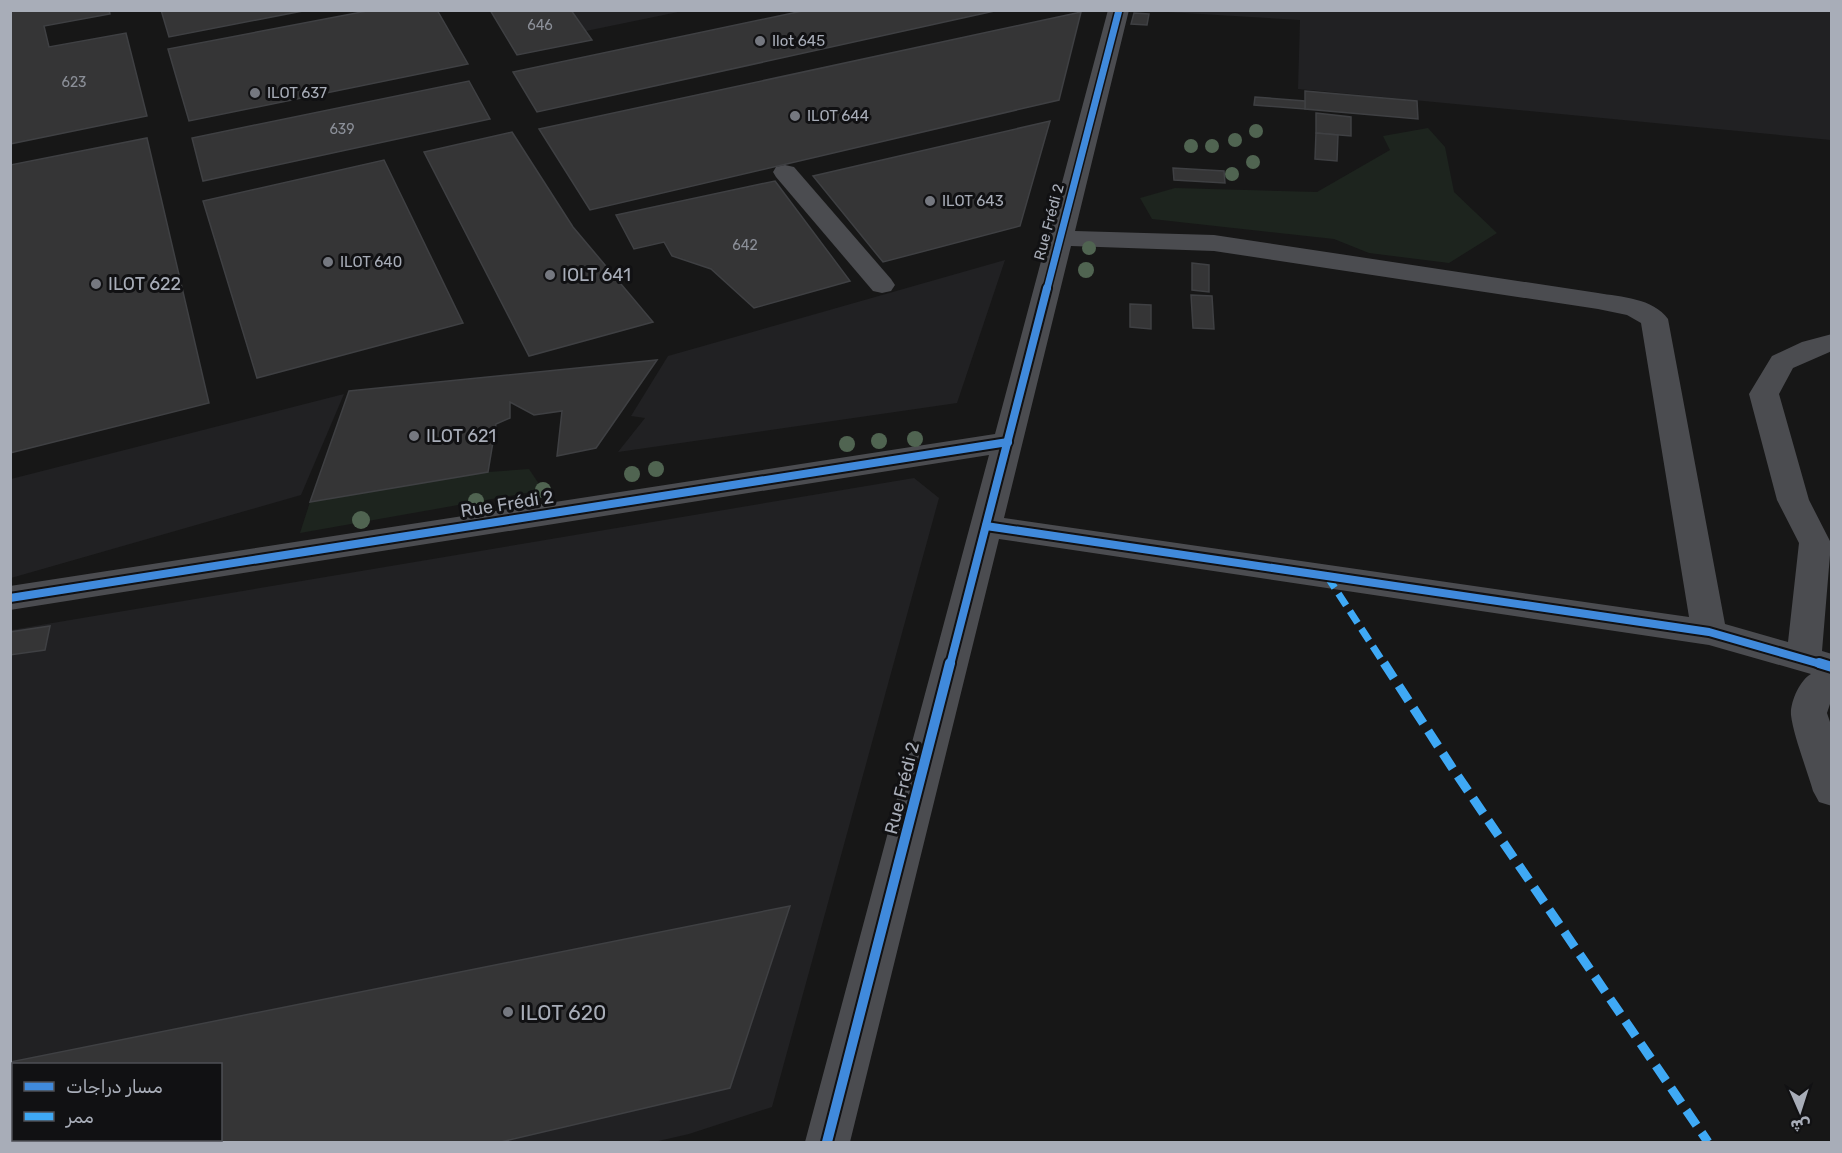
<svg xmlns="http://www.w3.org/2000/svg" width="1842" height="1153" viewBox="0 0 1842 1153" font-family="Rubik,Vazirmatn,sans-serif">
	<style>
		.built { fill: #212123; fill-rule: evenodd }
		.green { fill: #1d241e }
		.building { fill: #353536; stroke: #3f4043; stroke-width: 1.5; fill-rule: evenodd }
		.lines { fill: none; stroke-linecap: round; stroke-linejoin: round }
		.minor { fill: #4b4c50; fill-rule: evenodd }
		.quiet-far1 { stroke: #3fa9f5; stroke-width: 7; stroke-dasharray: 14 7; stroke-linecap: butt }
		.quiet { stroke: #3fa9f5; stroke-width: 9; stroke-dasharray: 18 9; stroke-linecap: butt }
		.cycleway-far2-casing { stroke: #111113; stroke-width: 10 }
		.cycleway-far1-casing { stroke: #111113; stroke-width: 12 }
		.cycleway-casing { stroke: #111113; stroke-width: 14 }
		.cycleway-far2 { stroke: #408adc; stroke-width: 7 }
		.cycleway-far1 { stroke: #408adc; stroke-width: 8 }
		.cycleway { stroke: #408adc; stroke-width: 10 }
		.tree { fill: #506451 }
		.poi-dot { fill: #757880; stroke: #111113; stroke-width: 2 }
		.labels { text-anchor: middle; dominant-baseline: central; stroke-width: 6; stroke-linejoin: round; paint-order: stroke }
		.far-number-label { font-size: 14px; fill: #8b8f98 }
		.far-poi-label { font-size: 15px; fill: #a8adb8; stroke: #111113; text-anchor: start }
		.far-street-label { font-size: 15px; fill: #a8adb8; stroke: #111113 }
		.poi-label { font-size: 18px; fill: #a8adb8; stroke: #111113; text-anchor: start }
		.street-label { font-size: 18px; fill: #a8adb8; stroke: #111113 }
		.near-poi-label { font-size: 21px; fill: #a8adb8; stroke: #111113; text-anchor: start }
	</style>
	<rect width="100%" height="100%" fill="#171717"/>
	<!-- built -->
	<g class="built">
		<polygon points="572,11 683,11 586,31"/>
		<polygon points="1150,11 1831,11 1831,140 1298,89 1300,20"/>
		<polygon points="1005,260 957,403 618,452 645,418 631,416 668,356"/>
		<polygon points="344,394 301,495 11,578 11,479"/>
		<path d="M914,478L939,498L772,1107L689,1134L654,1142H11V630ZM14,1064H220V1140H14Z"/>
	</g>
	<!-- green -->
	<g class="green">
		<polygon points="1428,128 1445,147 1454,192 1497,233 1449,263 1369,253 1334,239 1152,219 1140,198 1175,188 1317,192 1390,150 1383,136"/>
		<polygon points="529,469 543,490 300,533 310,502 488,472"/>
	</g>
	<!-- building -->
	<g class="building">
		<polygon points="10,10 109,10 110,14 44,26 49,47 126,33 147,116 10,144"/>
		<polygon points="161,10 308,10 169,37"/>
		<polygon points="372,10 437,10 468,64 189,121 168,49"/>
		<polygon points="490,10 571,10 592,40 517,55"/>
		<polygon points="807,10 999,10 537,112 513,72"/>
		<polygon points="1081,12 1059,100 590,210 539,129"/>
		<polygon points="1134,13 1149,14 1147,25 1131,24"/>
		<polygon points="469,81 490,119 203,181 192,138"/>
		<polygon points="1305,91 1417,101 1418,119 1305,109"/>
		<polygon points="1255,97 1305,101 1305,109 1254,105"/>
		<polygon points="1316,113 1351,117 1351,136 1316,133"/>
		<polygon points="1050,121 1020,226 883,262 813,176"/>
		<polygon points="512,132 573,227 653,322 529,356 424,152"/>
		<polygon points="1316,133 1338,135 1337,161 1315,159"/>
		<polygon points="147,138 209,403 10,453 10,165"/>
		<polygon points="384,160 463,323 257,378 203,201"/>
		<polygon points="1173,168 1224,171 1225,183 1174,180"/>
		<polygon points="775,181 850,281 754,308 711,269 672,256 664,242 634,249 616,215"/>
		<polygon points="1192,263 1209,265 1209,292 1192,290"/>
		<polygon points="1191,295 1212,296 1214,329 1193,328"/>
		<polygon points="1130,304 1151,305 1151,329 1130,327"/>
		<polygon points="657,360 596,448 557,456 562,411 534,415 510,402 510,418 496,424 488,472 310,502 349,391"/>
		<polygon points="50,626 45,650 10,655 10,632"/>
		<path d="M790,906L730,1088L501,1142H10V1062ZM14,1064H220V1140H14Z"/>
	</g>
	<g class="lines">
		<!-- minor -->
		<g class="minor">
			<path d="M1108,10H1129L1075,231L1214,235L1598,293C1621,297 1653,298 1668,319L1725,624L1788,642L1799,543L1777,500L1749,394L1772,356L1802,342L1832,334V351L1793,368L1779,394L1809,500L1831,543L1822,651L1832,654V698L1827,713L1832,728V806L1819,802L1813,791C1807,770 1793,734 1791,715C1790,702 1800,680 1811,674L1709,645L999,539L850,1142H805L989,455L10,610V586L995,434ZM1071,246L1214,251L1598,309L1627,315L1641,323L1689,617L1004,518Z"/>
			<polygon points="785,165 794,167 891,279 895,285 891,291 882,293 873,291 776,177 773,172 776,167"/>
		</g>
		<!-- quiet-far1 -->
		<polyline class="quiet-far1" points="1327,576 1385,665"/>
		<!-- quiet -->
		<polyline class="quiet" points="1384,663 1453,769 1708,1142"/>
		<defs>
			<polyline id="cycleway-far2" points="1047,289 1119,10"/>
			<g id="cycleway-far1">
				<polyline points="986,526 1709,632 1824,665"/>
				<polyline points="10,598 1008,442"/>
				<polyline points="950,665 1047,288"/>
			</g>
			<g id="cycleway">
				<polyline points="1819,663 1832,667"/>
				<polyline points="827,1142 950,663"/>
			</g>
		</defs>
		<!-- cycleway-far2 casing -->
		<use href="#cycleway-far2" class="cycleway-far2-casing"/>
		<!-- cycleway-far1 casing -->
		<use href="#cycleway-far1" class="cycleway-far1-casing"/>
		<!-- cycleway casing -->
		<use href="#cycleway" class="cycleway-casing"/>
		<!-- cycleway-far2 -->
		<use href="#cycleway-far2" class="cycleway-far2"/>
		<!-- cycleway-far1 -->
		<use href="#cycleway-far1" class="cycleway-far1"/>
		<!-- cycleway -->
		<use href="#cycleway" class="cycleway"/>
	</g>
	<!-- trees -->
	<g class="tree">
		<circle cx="1256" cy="131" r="7"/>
		<circle cx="1235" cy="140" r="7"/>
		<circle cx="1191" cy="146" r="7"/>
		<circle cx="1212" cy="146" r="7"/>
		<circle cx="1253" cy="162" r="7"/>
		<circle cx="1232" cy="174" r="7"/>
		<circle cx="1089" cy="248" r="7"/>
		<circle cx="1086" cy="270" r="8"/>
		<circle cx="915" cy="439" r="8"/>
		<circle cx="879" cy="441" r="8"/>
		<circle cx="847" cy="444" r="8"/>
		<circle cx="656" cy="469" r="8"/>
		<circle cx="632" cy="474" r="8"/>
		<circle cx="543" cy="490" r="8"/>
		<circle cx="476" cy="501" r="8"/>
		<circle cx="361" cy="520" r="9"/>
	</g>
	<!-- markers -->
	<g class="poi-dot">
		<circle cx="760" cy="41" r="6"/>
		<circle cx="255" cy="93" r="6"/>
		<circle cx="795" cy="116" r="6"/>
		<circle cx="930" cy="201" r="6"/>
		<circle cx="328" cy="262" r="6"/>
		<circle cx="550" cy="275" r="6"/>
		<circle cx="96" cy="284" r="6"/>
		<circle cx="414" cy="436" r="6"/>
		<circle cx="508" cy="1012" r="6"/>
	</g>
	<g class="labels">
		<!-- far-number labels -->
		<g class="far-number-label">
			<text x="540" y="25">646</text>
			<text x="74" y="82">623</text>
			<text x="342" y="129">639</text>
			<text x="745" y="245">642</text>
		</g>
		<!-- far-poi labels -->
		<g class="far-poi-label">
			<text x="772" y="41">Ilot 645</text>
			<text x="267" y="93">ILOT 637</text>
			<text x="807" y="116">ILOT 644</text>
			<text x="942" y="201">ILOT 643</text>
			<text x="340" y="262">ILOT 640</text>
		</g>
		<!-- far-street labels -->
		<g class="far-street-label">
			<text transform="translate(1049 222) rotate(-75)">Rue Frédi 2</text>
		</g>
		<!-- poi labels -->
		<g class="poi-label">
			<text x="562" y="275">IOLT 641</text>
			<text x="108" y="284">ILOT 622</text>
			<text x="426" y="436">ILOT 621</text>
		</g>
		<!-- street labels -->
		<g class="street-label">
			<text transform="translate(507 504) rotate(-9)">Rue Frédi 2</text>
			<text transform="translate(902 788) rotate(-76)">Rue Frédi 2</text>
		</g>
		<!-- near-poi labels -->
		<g class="near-poi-label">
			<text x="520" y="1012">ILOT 620</text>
		</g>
	</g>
	<!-- border -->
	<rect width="1842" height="1153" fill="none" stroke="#a8adb8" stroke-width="24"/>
	<!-- legend -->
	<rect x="12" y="1063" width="210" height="78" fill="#111113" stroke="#4d4f55" stroke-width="1.5"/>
	<rect x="24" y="1082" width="30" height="9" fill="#408adc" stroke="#4d4f55" stroke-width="1.5"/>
	<text x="66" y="1093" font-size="18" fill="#a8adb8">مسار دراجات</text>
	<rect x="24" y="1112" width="30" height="9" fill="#3fa9f5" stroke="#4d4f55" stroke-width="1.5"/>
	<text x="66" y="1123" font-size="18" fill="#a8adb8">ممر</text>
	<!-- north arrow -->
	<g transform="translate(1800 1111) rotate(177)" stroke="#111113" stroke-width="4.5" paint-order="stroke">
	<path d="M0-4.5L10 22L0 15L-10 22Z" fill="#a8adb8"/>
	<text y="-9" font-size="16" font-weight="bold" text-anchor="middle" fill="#a8adb8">ش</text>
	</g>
</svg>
